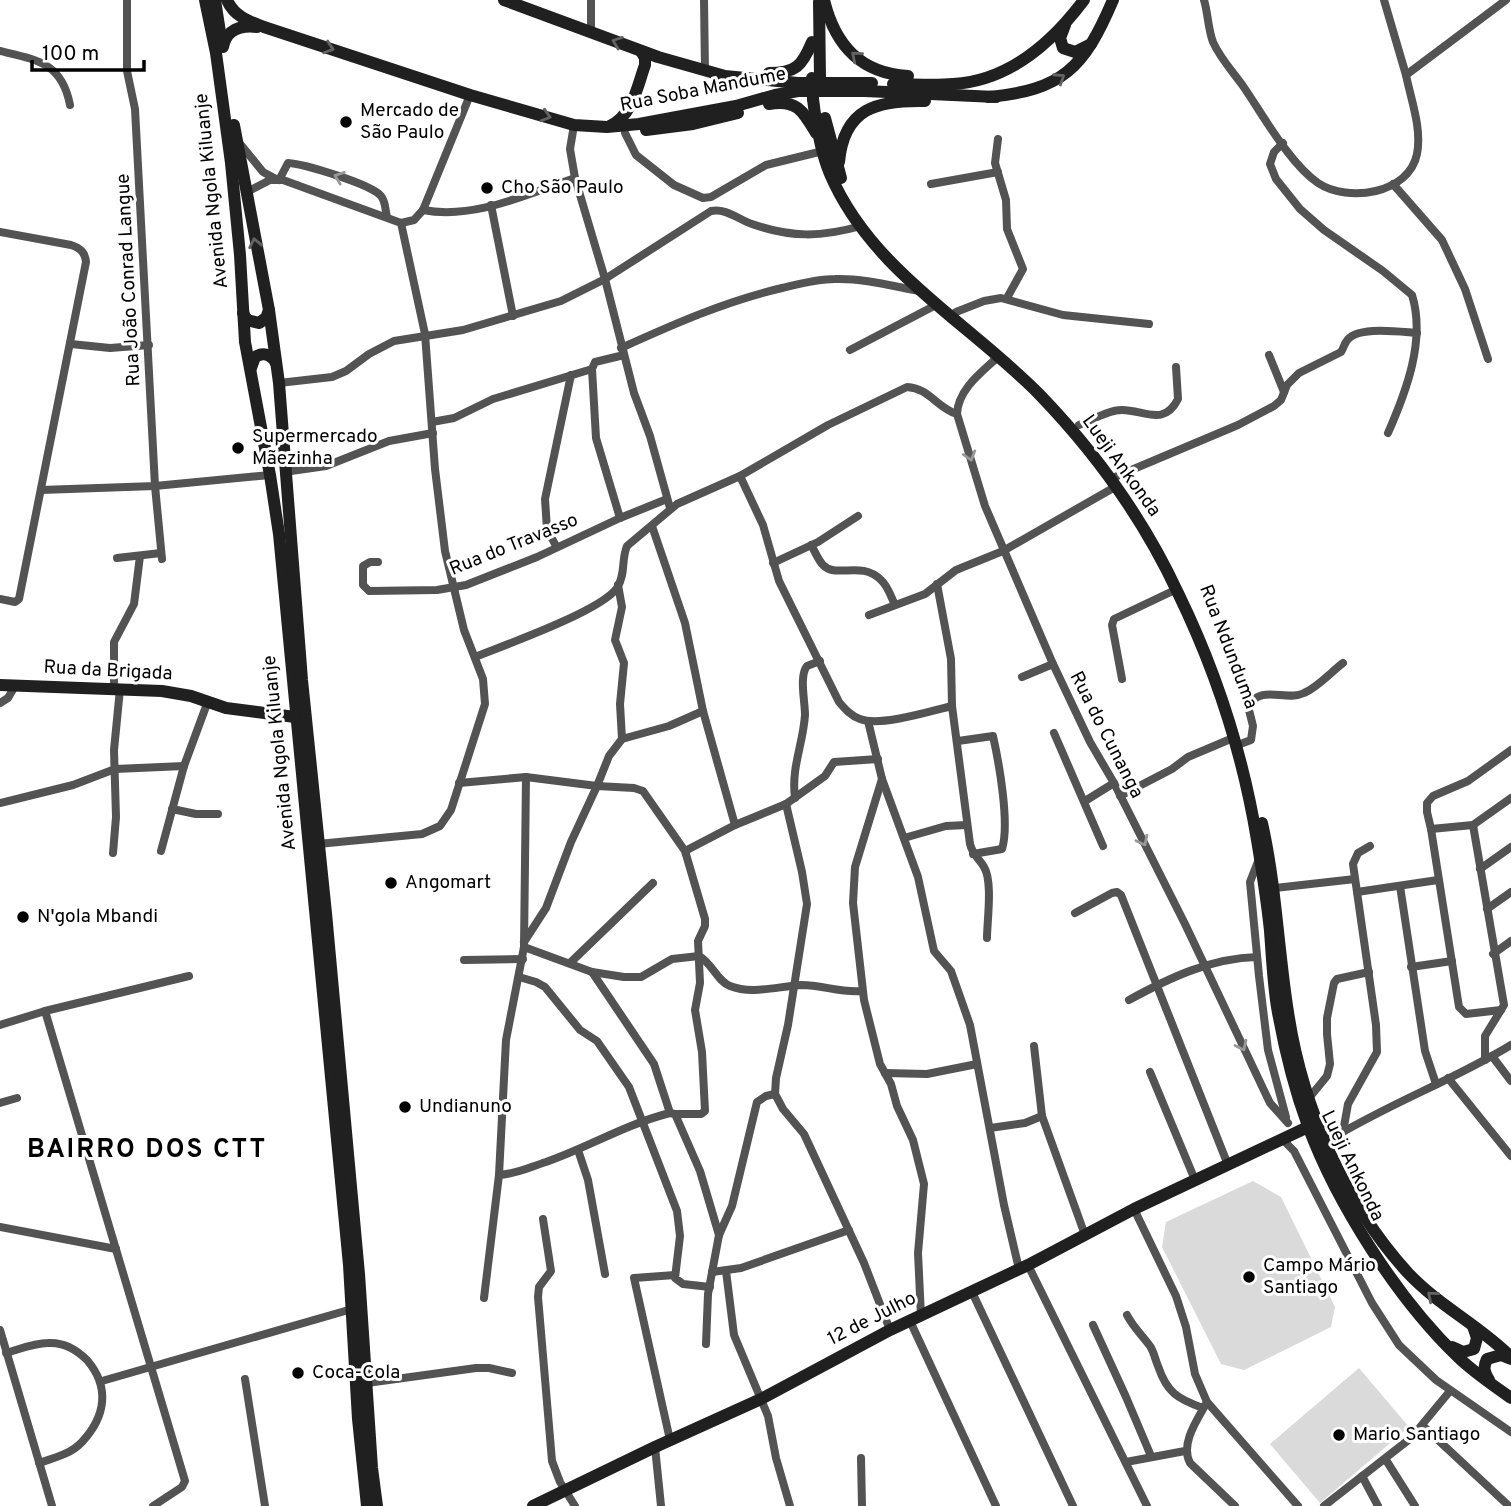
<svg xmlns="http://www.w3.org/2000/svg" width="1511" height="1506" viewBox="0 0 1511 1506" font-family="Overpass,sans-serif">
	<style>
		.pitch { fill: #dadada }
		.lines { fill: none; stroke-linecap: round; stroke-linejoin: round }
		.street { stroke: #535353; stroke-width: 8 }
		.secondary { stroke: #202020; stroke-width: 12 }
		.secondary-bridge { stroke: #202020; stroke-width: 12 }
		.oneway { stroke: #636363 }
		.oneway2 { stroke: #989898 }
		.poi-dot { fill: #000; stroke: #fff; stroke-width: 2.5 }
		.labels { text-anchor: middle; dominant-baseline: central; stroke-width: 6; stroke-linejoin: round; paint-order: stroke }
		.street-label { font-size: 19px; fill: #000; stroke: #fff }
		.poi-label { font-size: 19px; fill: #000; stroke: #fff; text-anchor: start }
		.district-label { font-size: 26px; font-weight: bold; letter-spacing: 2px; fill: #000; stroke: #fff }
	</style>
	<rect width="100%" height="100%" fill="#fff"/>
	<!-- pitch -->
	<g class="pitch">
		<polygon points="1253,1181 1281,1197 1335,1307 1331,1327 1244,1370 1221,1364 1162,1247 1166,1222"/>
		<polygon points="1359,1368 1409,1427 1320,1503 1270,1444"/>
	</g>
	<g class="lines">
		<!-- street -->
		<g class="street">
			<polyline points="127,0 127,71 135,109 155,486 162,559"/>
			<polyline points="704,0 705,70"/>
			<path d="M1204,0C1208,13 1208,29 1213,42C1220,58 1233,72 1243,86C1263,115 1290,164 1318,183C1348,203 1409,194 1417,154C1422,128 1411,100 1406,75L1506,0"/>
			<polyline points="1384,0 1406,75"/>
			<polyline points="591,32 591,0"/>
			<path d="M0,51C38,60 62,63 70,105"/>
			<polyline points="574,125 570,149 575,178 605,279 634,393 650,436 670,508"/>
			<polyline points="625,133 636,155 674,185 703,198 711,197 766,165 823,151"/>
			<polyline points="998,139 995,163 1006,200 1007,229 1023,269 1007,298"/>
			<path d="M1283,143L1274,152L1270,164L1276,179L1300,209L1324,230L1383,271L1412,295C1426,340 1406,392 1388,433"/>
			<polyline points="241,145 263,172 276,179"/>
			<path d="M279,180L288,163C304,164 371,184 381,196C386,202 385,210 387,217"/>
			<polyline points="931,184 998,172"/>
			<polyline points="1393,184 1442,240 1465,289 1488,359"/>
			<polyline points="245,193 270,180 283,180 401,223 414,220 423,210 470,95"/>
			<polyline points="491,205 513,316"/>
			<path d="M423,210C474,220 527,194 575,178"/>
			<path d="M0,232L71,245C80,248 85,252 86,262L19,599L15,602L0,599"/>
			<polyline points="956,312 984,301 1001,298 1063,315 1149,324"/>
			<polyline points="71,344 110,348 149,345"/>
			<path d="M621,348C674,324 726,301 782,288C799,284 817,279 835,279C863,278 892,286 919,291"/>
			<polyline points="850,350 936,305"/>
			<polyline points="1269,355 1284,392"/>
			<path d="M999,356C982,372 958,389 957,414L985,506L1053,664L1090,742L1114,783L1185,924L1270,1103L1288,1123"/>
			<polyline points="592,369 595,362 624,355"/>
			<path d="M279,383L332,377L346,371L369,354L394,341L463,330L561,301L605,279L711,211C726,208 738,219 752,224C791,238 822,237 861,226"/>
			<polyline points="432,422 454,418 493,399 592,369 596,438 620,518"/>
			<path d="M1079,425C1092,420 1108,410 1122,410C1144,410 1164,427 1178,399L1176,367"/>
			<polyline points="284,472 326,466 389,441 433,433"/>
			<path d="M740,476L763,525L779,581L839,702C845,709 851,716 860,719C880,727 931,711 952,706L970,844C973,856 979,858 984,867C993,881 987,922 987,938"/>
			<path d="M1117,476L1238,425L1274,406L1281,400L1287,385L1299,373L1341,352C1343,349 1344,345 1346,342C1355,325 1401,332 1417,333"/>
			<polyline points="41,490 155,486 270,475"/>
			<polyline points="652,526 685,623 703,711 735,825"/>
			<path d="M811,545C815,551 818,560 823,565C836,579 861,560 881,580C888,586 891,597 895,605"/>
			<polyline points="556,546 547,529 545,499 571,375"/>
			<polyline points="117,558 161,553"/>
			<polyline points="378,562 370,562 363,566 363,585 369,591 437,590 466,585 537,557 620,518 667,499"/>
			<polyline points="773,563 818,542 858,516"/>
			<polyline points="937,584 951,659 952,706"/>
			<polyline points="618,585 622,607 615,640 624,663 620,704 622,739"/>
			<polyline points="869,615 925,594 956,570 1003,551 1115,487"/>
			<path d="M475,657C505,645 601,611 617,588C626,574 621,560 627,546L677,504L740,476L828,425L907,387C929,388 937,408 957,414"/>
			<polyline points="1022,677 1053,664"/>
			<polyline points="1122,679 1112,625 1114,619 1177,589"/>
			<polyline points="114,689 114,642 134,604 140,556"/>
			<polyline points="0,703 8,698 15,686"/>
			<polyline points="868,721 882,779 918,877 934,951 951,971 970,1025 1004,1205 1019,1269"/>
			<polyline points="1054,733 1103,846"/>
			<path d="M958,741L993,736C999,763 1010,824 1002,849L973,854"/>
			<path d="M1243,743L1251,740L1253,726L1248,706C1262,684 1285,702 1304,693C1318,687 1331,672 1343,663"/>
			<polyline points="526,777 597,786 609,756 622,739 669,726 703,711"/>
			<polyline points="882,779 855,867 853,903 864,1000 880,1064 891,1084 897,1106 913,1140 924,1184 918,1253 921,1316"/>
			<polyline points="459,783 526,777 524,947 506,1040 499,1175 484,1298"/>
			<polyline points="1120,796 1172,769 1188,757 1233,738"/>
			<path d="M795,798C791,767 803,745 805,715C805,701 799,676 807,666L820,661"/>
			<polyline points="1085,801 1114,783"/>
			<polyline points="0,803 73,785 115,769 184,766"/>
			<polyline points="786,804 802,872 807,904 788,1025 776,1078 775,1094 783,1109 804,1134 864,1263 890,1330"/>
			<polyline points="172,809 196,814 218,814"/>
			<polyline points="1473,825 1504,1005 1485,1036 1485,1060"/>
			<polyline points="1431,829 1473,825 1511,798"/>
			<polyline points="904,838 946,826 967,825"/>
			<polyline points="318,844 422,834 440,826 451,810 485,704 483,679 464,630 445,551 435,469 425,334 401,223"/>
			<polyline points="161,851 184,766 208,701"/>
			<polyline points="685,851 735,825 786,804 825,776 834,762 878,759"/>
			<polyline points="113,853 116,817 114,750 120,689"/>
			<polyline points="1259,859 1250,882 1259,976 1268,1050 1286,1117"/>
			<polyline points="1480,869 1511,847"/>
			<polyline points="1400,886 1425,1051 1436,1084"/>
			<polyline points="1275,888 1355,879"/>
			<polyline points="1357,892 1438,880"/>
			<polyline points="1487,909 1511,892"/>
			<polyline points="1075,913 1112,893 1117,892 1121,895 1228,1165"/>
			<polyline points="524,942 546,908 571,842 597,786 634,788 643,791 685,851 705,919 705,926 698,941 700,983 695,1010 702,1052 705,1111 701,1114 675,1114"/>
			<polyline points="524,947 592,972 654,1064 670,1113 675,1114 700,1171 719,1235"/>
			<polyline points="1493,954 1511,941"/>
			<polyline points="464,960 523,959"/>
			<polyline points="570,963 653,883"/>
			<polyline points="1411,967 1452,961"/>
			<path d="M592,972L624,977H641L672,959L699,956C712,963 717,981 730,986C752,995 779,986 802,985C822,985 841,993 862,991"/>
			<polyline points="519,977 536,982 545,987 580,1030 597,1041 629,1087 677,1211 680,1236 675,1278 683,1284 710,1287"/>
			<path d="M1129,1000C1169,978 1211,958 1257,957"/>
			<polyline points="1501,1010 1466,1014 1459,1007 1431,829 1427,812 1427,803 1433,796 1468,781 1511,750"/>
			<polyline points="45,1011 185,1481 182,1487 153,1506"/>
			<polyline points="0,1025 45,1011 189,976"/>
			<polyline points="1034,1046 1042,1116 1085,1235"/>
			<polyline points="1492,1056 1511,1081"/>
			<polyline points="1150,1072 1195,1180"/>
			<polyline points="885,1073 927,1074 977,1064"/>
			<polyline points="1448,1078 1511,1156"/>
			<polyline points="1309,1098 1327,1076 1330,1064 1327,1034 1327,1018 1334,983 1337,979 1369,972"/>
			<polyline points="0,1103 17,1098"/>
			<polyline points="990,1128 1025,1123 1042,1116"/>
			<polyline points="1343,1132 1348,1104 1377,1052 1376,1025 1353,864 1358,853 1370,846"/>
			<polyline points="1282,1139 1294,1151 1372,1303 1399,1345 1436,1380 1511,1432"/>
			<path d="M1326,1142C1385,1105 1452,1081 1511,1045"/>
			<polyline points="578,1150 588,1180 605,1274"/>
			<path d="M499,1175C517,1174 530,1167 546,1162C589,1147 626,1124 670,1113"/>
			<polyline points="1134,1209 1176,1296 1186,1327 1195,1374 1207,1402 1298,1506"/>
			<polyline points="543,1219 551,1271 539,1287 538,1297 552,1461 560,1482 575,1506"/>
			<polyline points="0,1227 116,1249"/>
			<polyline points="1028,1265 1147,1506"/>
			<polyline points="726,1271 734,1335 768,1416 776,1458 790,1506"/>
			<polyline points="712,1272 741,1268 849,1230"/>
			<polyline points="972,1292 1073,1506"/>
			<path d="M1127,1315C1133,1327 1142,1335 1150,1346C1154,1352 1155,1359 1158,1366C1167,1393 1178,1399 1203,1408"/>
			<polyline points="910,1321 996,1506"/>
			<polyline points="1093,1325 1126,1397 1151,1456"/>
			<polyline points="0,1330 52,1506"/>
			<polyline points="706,1344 708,1294 719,1235 732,1206 757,1102 766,1096 775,1094"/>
			<path d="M6,1353C20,1349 34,1343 48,1343C63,1342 77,1350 87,1360C110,1387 106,1416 82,1442C71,1454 54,1458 39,1463"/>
			<polyline points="245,1379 265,1506"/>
			<polyline points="102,1381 352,1309"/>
			<polyline points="367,1383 476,1368 489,1368 512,1373"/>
			<path d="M1207,1402C1197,1420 1180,1444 1190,1463L1235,1506"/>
			<polyline points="1423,1426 1509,1506"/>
			<polyline points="670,1440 634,1278 675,1275"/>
			<polyline points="655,1447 661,1506"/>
			<polyline points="861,1458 862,1506"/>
			<polyline points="1386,1460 1415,1506"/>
			<polyline points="1126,1462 1185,1451"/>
			<polyline points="1362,1476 1378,1506"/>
			<polyline points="1324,1506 1411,1438 1450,1391"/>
		</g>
		<!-- secondary -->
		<g class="secondary">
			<polyline points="205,0 216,53 231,163 240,255 245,342 270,475 279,534 349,1265 358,1419 367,1506"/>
			<polyline points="215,0 222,45"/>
			<path d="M227,0C234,16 248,21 264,27L470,95L574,125L607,127L639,124L736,106L775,95L798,91H865L996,97"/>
			<polyline points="504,0 658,57 725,76 798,83 872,83"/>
			<path d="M824,0C835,45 860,73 908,76"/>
			<polyline points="819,2 820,78"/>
			<polyline points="1065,25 1060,38 1063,48 1075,52 1091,44"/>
			<path d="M223,47C226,30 240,25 257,27"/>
			<path d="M769,73C796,73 802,66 812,42"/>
			<path d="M893,84C913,84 933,86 953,84C1009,81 1051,44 1084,0"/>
			<path d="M988,97C1063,90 1084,68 1113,0"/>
			<path d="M813,99C816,124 820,150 830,174C871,270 968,322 1039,394C1095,452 1144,520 1178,593C1216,671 1243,755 1257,840C1262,870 1267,901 1270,931C1272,957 1273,982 1277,1007C1284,1047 1294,1088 1308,1126C1337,1204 1397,1298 1457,1356C1473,1372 1493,1385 1511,1398"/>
			<path d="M769,104C797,99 803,111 816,133"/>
			<polyline points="825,118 841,178"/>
			<polyline points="234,125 269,310 279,383 302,680 326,913 359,1274 372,1468 377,1506"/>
			<path d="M610,126C633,115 637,87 645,65V58L641,51"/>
			<polyline points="646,130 693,124 738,113"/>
			<path d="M839,162C844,108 877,100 925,101"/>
			<polyline points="243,313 247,320 259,323 266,318 269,310"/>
			<path d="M251,368L255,357C263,352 271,354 276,363"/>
			<polyline points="0,685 162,691 191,696 226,708 295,717"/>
			<path d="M1262,823C1276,885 1278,949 1288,1012C1302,1106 1344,1203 1408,1273C1439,1306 1479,1325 1511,1357"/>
			<polyline points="1452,1347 1463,1352 1474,1349 1477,1338 1473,1326"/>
			<path d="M1489,1380C1484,1372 1483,1367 1487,1359L1501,1355L1511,1359"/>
			<polyline points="533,1506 655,1447 761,1399 890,1330 1028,1265 1134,1209 1308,1127"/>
		</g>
		<!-- secondary-bridge -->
		<polyline class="secondary-bridge" points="812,78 813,99"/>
	</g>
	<!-- one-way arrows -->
	<defs><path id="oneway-chevron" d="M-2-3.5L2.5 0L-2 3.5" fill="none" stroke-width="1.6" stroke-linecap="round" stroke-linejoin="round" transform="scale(1.75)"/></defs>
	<g class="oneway">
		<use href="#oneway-chevron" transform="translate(617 42) rotate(-160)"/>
		<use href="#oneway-chevron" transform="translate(329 48) rotate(18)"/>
		<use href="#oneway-chevron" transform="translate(856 56) rotate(-140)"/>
		<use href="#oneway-chevron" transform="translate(1060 78) rotate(-33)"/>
		<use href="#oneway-chevron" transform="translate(546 116) rotate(17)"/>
		<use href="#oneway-chevron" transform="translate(255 243) rotate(-102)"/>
		<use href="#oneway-chevron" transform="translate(1432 1296) rotate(-139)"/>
	</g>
	<g class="oneway2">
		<use href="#oneway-chevron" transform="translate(339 177) rotate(-160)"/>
		<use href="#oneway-chevron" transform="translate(970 456) rotate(73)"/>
		<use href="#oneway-chevron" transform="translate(1143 841) rotate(63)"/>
		<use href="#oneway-chevron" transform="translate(1242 1046) rotate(64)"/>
	</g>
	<!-- markers -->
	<g class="poi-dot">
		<circle cx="346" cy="122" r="7"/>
		<circle cx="487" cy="188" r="7"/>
		<circle cx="238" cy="448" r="7"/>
		<circle cx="391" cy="883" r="7"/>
		<circle cx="23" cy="917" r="7"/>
		<circle cx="405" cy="1107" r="7"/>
		<circle cx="1249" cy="1277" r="7"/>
		<circle cx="298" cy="1373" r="7"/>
		<circle cx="1339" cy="1435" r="7"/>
	</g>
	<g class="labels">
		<!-- street labels -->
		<g class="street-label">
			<text transform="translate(703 90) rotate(-11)">Rua Soba Mandume</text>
			<text transform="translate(212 191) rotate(-96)">Avenida Ngola Kiluanje</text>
			<text transform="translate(129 280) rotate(-93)">Rua João Conrad Langue</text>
			<text transform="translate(1121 466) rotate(54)">Lueji Ankonda</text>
			<text transform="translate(514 545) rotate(-22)">Rua do Travasso</text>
			<text transform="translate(1228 647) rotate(69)">Rua Ndunduma</text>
			<text transform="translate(108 671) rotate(3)">Rua da Brigada</text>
			<text transform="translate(1106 735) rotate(63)">Rua do Cunanga</text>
			<text transform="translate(280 753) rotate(-96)">Avenida Ngola Kiluanje</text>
			<text transform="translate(1352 1166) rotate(64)">Lueji Ankonda</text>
			<text transform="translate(872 1319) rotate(-27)">12 de Julho</text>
		</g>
		<!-- poi labels -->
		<g class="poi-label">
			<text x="360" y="111">Mercado de<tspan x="360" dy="22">São Paulo</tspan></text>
			<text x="501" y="188">Cho São Paulo</text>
			<text x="252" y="437">Supermercado<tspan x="252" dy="22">Mãezinha</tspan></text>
			<text x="405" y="883">Angomart</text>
			<text x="37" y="917">N'gola Mbandi</text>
			<text x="419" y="1107">Undianuno</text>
			<text x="1263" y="1266">Campo Mário<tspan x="1263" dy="22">Santiago</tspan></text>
			<text x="312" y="1373">Coca-Cola</text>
			<text x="1353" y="1435">Mario Santiago</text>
		</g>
		<!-- district labels -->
		<g class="district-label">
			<text x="147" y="1150">BAIRRO DOS CTT</text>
		</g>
	</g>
	<!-- scale -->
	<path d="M32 60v10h112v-10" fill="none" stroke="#000000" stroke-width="3.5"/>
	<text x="42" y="60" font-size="21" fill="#000000" stroke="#ffffff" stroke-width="5" paint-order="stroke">100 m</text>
</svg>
